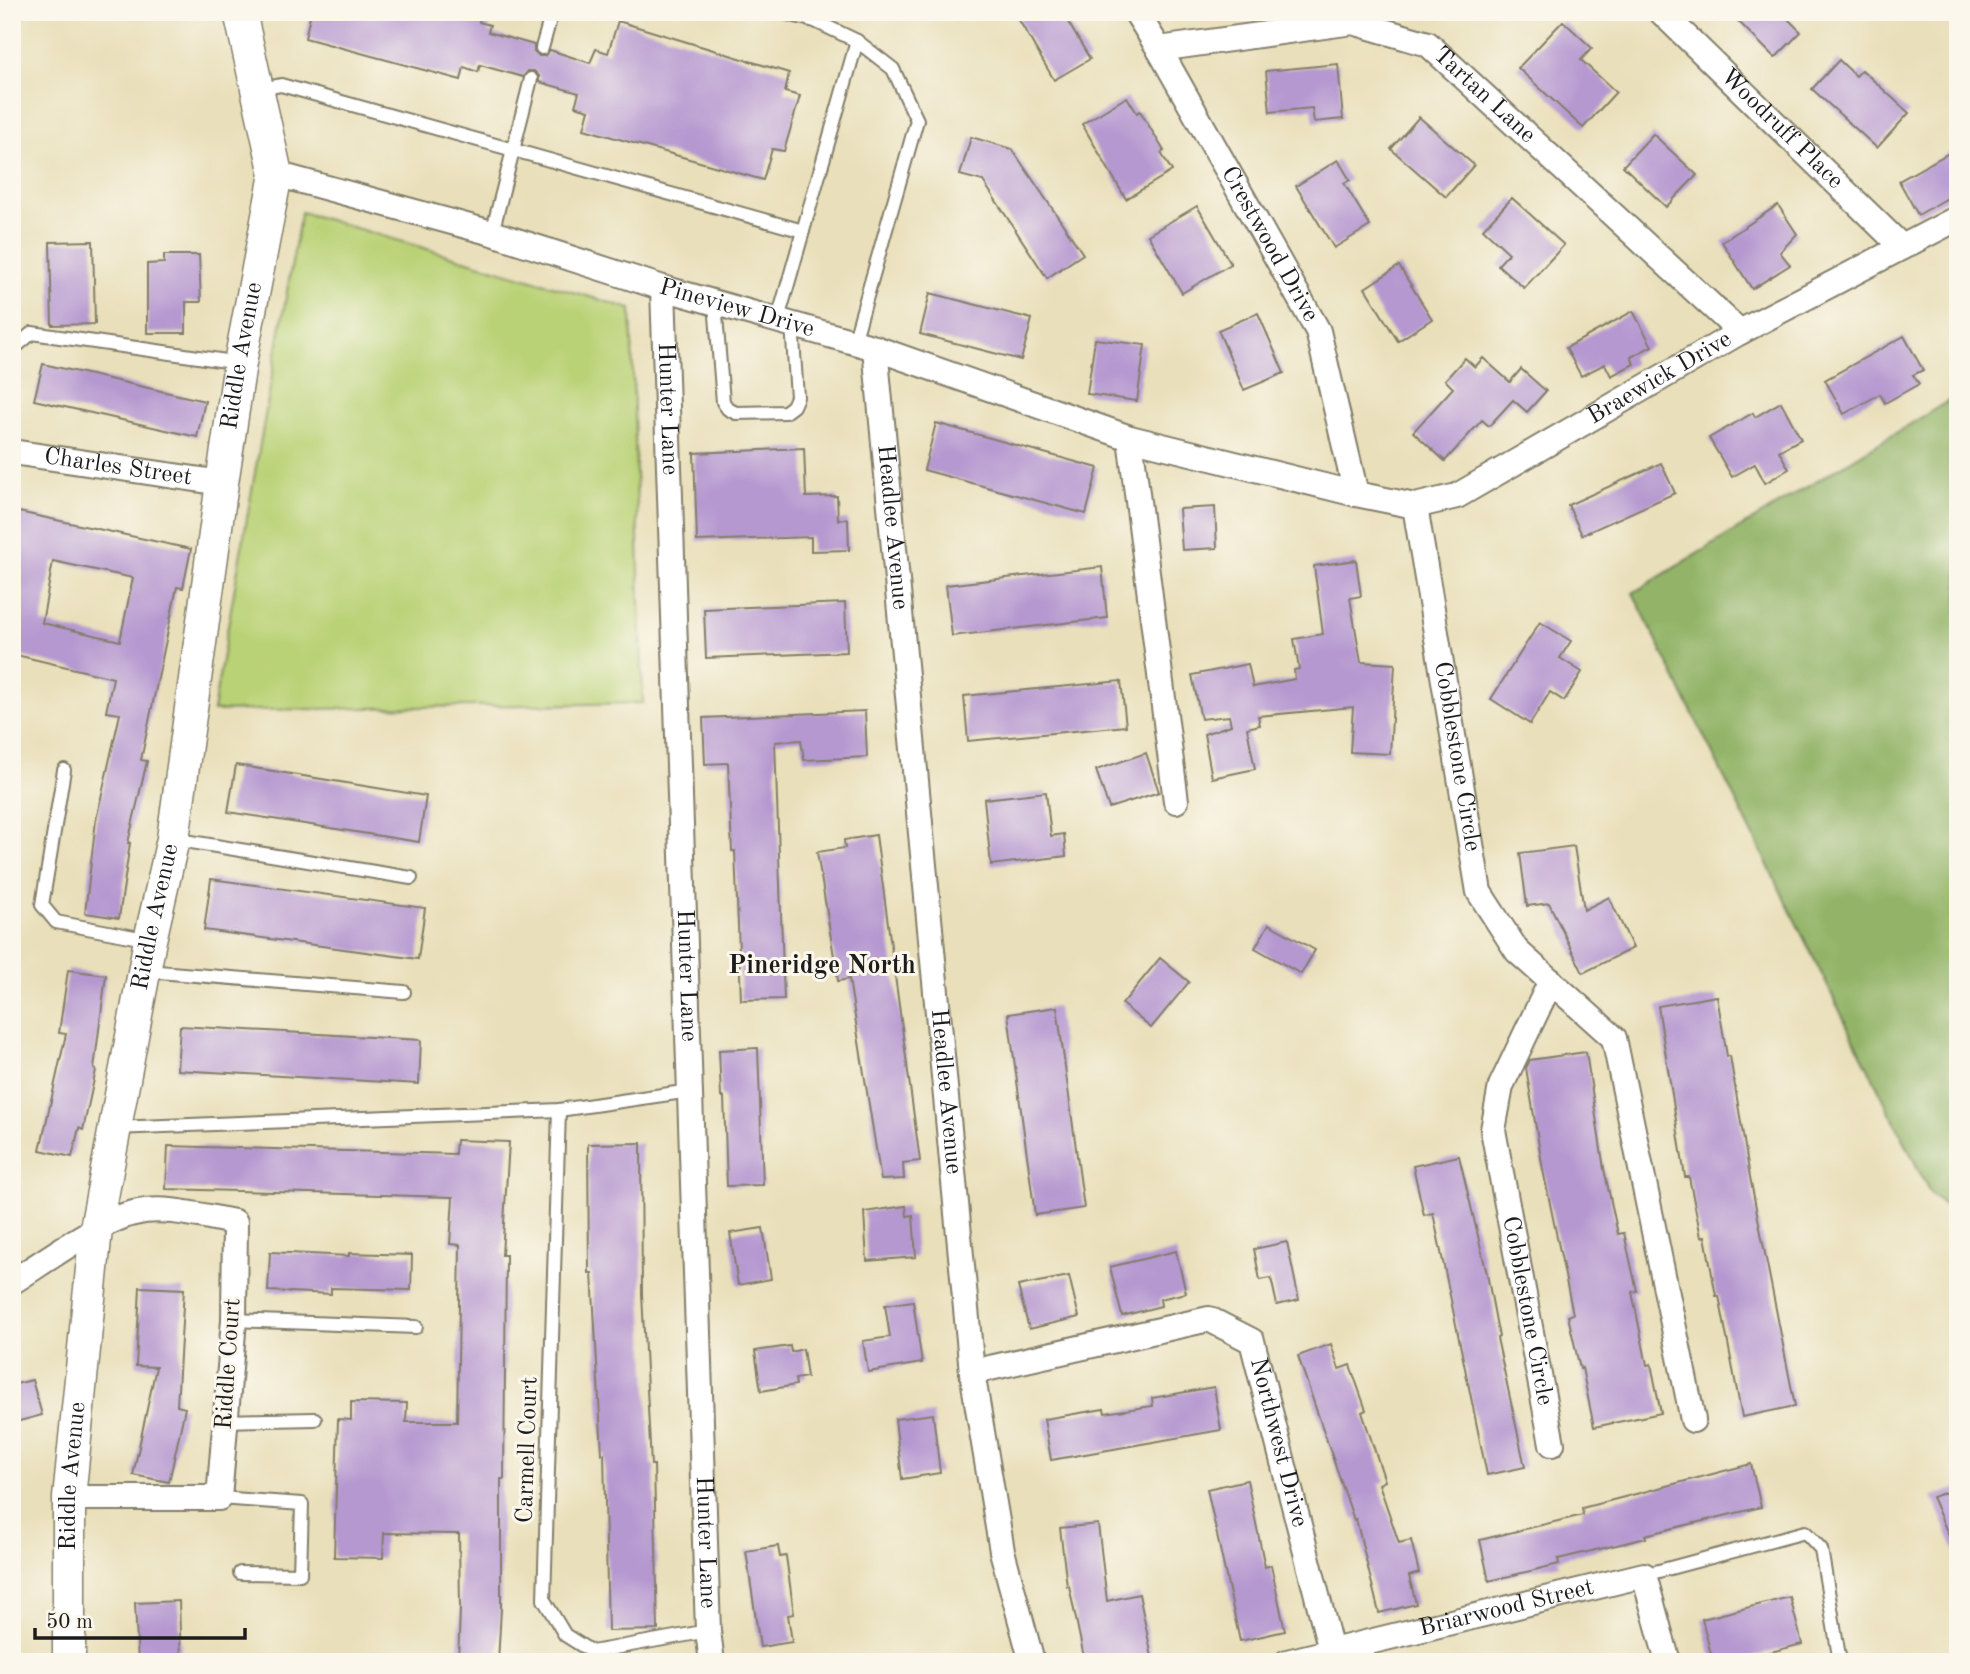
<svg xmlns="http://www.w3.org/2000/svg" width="1970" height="1674" viewBox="0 0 1970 1674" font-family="'Old Standard TT',serif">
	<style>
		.green { fill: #bad276; stroke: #6b7749; stroke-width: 2 }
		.forest { fill: #93b467; stroke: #586842; stroke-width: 2 }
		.building { fill: #b598d0; fill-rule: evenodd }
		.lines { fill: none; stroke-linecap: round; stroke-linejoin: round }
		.service-casing { stroke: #827e6b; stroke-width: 16 }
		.minor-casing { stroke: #827e6b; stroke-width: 28 }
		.tertiary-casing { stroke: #827e6b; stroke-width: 35 }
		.service { stroke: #fff; stroke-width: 12 }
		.minor { stroke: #fff; stroke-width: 24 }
		.tertiary { stroke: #fff; stroke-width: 32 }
		.labels { text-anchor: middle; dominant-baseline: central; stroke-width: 6; stroke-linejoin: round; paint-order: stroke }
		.street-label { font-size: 24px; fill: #1c1c1c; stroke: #fbf7ec }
		.neighbourhood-label { font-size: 26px; font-weight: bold; fill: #1c1c1c; stroke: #fbf7ec }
	</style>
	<rect width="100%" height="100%" fill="#fbf7ec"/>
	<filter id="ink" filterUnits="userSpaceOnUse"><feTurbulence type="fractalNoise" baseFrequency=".0143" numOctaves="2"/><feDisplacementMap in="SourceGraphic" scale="14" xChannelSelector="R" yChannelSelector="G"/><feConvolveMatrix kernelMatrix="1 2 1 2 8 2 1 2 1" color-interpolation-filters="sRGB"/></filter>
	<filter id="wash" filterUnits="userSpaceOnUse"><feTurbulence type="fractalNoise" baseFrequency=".00686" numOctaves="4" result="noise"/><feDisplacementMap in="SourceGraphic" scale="28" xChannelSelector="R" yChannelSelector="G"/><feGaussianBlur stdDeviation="1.57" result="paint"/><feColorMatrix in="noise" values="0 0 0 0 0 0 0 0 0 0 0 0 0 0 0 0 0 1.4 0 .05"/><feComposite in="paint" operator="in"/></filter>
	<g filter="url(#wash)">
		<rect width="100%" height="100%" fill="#e9dfba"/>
		<!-- green -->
		<polygon class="green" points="301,212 631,309 643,703 213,711"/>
		<!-- forest -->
		<polygon class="forest" points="1958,395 1958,1217 1930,1193 1633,593"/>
		<g id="blocks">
			<!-- building -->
			<g class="building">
				<polygon points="311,12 481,12 479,22 490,25 488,32 534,45 534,51 539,56 545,56 550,50 590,63 596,49 608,53 618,21 789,73 785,92 800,96 784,151 772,149 763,180 584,129 589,110 575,106 579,93 539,82 539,76 534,71 528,71 523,77 480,65 478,72 464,67 461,80 305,38"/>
				<polygon points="1032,12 1062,12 1090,59 1054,80 1019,20"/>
				<polygon points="1729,12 1781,12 1801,32 1775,58"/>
				<polygon points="1563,21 1592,48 1581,60 1616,92 1583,128 1518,68"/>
				<polygon points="1839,60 1856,76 1862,70 1909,113 1877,148 1812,89"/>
				<polygon points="1338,64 1343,119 1314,122 1312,108 1270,112 1266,71"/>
				<polygon points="1127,97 1137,113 1140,111 1164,151 1161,153 1172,171 1126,199 1082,124"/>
				<polygon points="1419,117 1474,165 1446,197 1391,149"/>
				<polygon points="1653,134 1697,175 1666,207 1623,166"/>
				<polygon points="971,137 1012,149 1083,254 1047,278 983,181 960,175"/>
				<polygon points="1958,148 1958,192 1918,215 1899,181"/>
				<polygon points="1338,160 1350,180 1344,183 1370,226 1334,248 1296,186"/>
				<polygon points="1512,198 1564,245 1524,288 1498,265 1509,253 1483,229"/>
				<polygon points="1778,205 1797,234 1780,252 1790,265 1752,289 1722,242"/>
				<polygon points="1197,206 1231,264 1182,293 1148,235"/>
				<polygon points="93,241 95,324 52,325 50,242"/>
				<polygon points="164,255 199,255 201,302 186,302 186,333 147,333 147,264 164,263"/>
				<polygon points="1399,266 1432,319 1398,341 1365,288"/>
				<polygon points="930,293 1032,319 1021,360 920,334"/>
				<polygon points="1633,311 1652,346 1631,357 1634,364 1611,376 1605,364 1581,376 1566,348"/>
				<polygon points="1258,313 1284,373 1244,390 1218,330"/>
				<polygon points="1904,336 1923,370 1913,375 1919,384 1885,403 1880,394 1844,414 1825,380"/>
				<polygon points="1095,339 1145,345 1137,401 1087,394"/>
				<polygon points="1465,358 1475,367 1483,358 1510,382 1521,369 1546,391 1527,412 1513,400 1489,426 1482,420 1445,461 1413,432 1453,388 1445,380"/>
				<polygon points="43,364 205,401 197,437 34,400"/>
				<polygon points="1781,402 1801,439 1779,451 1789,469 1765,483 1755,464 1732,477 1709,438 1753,413 1755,417"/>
				<polygon points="936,423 1098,468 1086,514 924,470"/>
				<polygon points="804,448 806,497 837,496 838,520 848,519 849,550 811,551 811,537 697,541 694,453"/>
				<polygon points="1661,463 1675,493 1582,535 1568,505"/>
				<polygon points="1215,507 1217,548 1182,550 1179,509"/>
				<path d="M19,512L191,549L183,588L177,587L141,760L147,761L128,843H130L119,918L85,913L96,820L120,714L106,712L113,678L12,654V550ZM53,561L133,578L120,641L42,623Z"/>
				<polygon points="1356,560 1361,596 1350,598 1361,662 1395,664 1390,754 1350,752 1353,707 1258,716 1260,725 1247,728 1255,769 1212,778 1204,734 1231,725 1229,716 1201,719 1192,675 1248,664 1253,687 1295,679 1294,670 1299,669 1294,639 1323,634 1314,566"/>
				<polygon points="1102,567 1107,618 952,636 946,585"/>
				<polygon points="845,603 847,652 706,658 704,609"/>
				<polygon points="1540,622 1571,641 1560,658 1582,672 1564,701 1550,692 1530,724 1491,699"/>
				<polygon points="1121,681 1126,726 968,741 964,696"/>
				<polygon points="865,711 867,757 804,760 801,740 775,742 784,999 741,1000 735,851 732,851 728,763 705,764 703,718"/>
				<polygon points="1146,753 1159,792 1109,808 1096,770"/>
				<polygon points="236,765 426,796 419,842 228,812"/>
				<polygon points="1046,792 1051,836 1064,834 1066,856 991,865 984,799"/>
				<polygon points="876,835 920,1161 903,1163 904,1179 881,1180 849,979 838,981 817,852 845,848 844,840"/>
				<polygon points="1574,846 1584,910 1609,897 1633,948 1583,973 1549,903 1527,906 1520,853"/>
				<polygon points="211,879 425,908 418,959 204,930"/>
				<polygon points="1269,924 1315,950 1301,974 1255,948"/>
				<polygon points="1160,958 1189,982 1151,1028 1122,1004"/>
				<polygon points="68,970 106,975 94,1069 96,1070 83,1130 79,1128 72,1157 40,1150 66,1034 59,1033"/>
				<polygon points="1717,996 1727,1056 1730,1056 1750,1177 1795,1406 1742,1417 1719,1296 1716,1296 1705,1236 1701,1237 1689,1177 1685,1177 1658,1006"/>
				<polygon points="1057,1007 1084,1208 1035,1215 1008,1014"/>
				<polygon points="180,1026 421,1040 419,1084 177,1070"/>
				<polygon points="758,1048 763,1185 727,1186 724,1097 721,1097 719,1050"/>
				<polygon points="1586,1052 1604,1169 1618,1234 1624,1233 1637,1291 1632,1292 1647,1365 1651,1364 1661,1413 1594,1427 1582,1368 1580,1369 1568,1316 1573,1314 1543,1170 1526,1068 1530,1060"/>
				<polygon points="456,1140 509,1142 502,1255 506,1255 504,1479 501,1479 501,1609 498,1662 458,1662 460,1609 459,1534 384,1533 383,1558 334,1557 338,1419 351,1420 351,1402 407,1403 406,1422 457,1422 460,1245 450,1244 453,1197 166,1189 168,1146 455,1154"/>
				<polygon points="641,1143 642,1294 651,1465 654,1465 658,1630 608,1631 604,1454 602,1454 592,1273 589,1273 588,1144"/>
				<polygon points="1459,1156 1487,1274 1499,1337 1497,1338 1525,1467 1487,1475 1433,1213 1424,1215 1413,1166"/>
				<polygon points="906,1206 907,1216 913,1215 916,1257 867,1261 864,1212"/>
				<polygon points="763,1228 771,1279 738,1285 730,1233"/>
				<polygon points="1287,1242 1299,1300 1277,1305 1271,1278 1260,1280 1254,1249"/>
				<polygon points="1176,1251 1186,1293 1160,1299 1161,1306 1122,1316 1110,1267"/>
				<polygon points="270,1252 349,1256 349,1253 412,1255 411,1290 331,1288 331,1294 268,1291"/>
				<polygon points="1069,1276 1079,1317 1029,1329 1018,1286"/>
				<polygon points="140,1287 184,1289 177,1406 185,1408 169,1482 133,1475 156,1367 136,1366"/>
				<polygon points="913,1301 922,1363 868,1372 863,1341 890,1337 885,1305"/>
				<polygon points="1331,1344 1339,1369 1350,1365 1366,1410 1362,1412 1385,1481 1379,1484 1399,1543 1411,1540 1419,1573 1409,1576 1416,1604 1379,1613 1356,1519 1354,1520 1298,1356"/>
				<polygon points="790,1346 791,1352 803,1349 807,1377 795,1379 796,1385 761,1391 755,1351"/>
				<polygon points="32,1380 42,1415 12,1423 12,1385"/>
				<polygon points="1214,1387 1221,1430 1051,1460 1044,1419 1104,1409 1105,1413 1153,1406 1152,1398"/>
				<polygon points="933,1414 940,1473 902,1479 895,1419"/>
				<polygon points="1751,1464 1761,1507 1645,1535 1646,1538 1558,1559 1559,1564 1489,1581 1480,1540 1583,1515 1582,1508"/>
				<polygon points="1247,1480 1265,1567 1271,1565 1285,1631 1240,1641 1207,1489"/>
				<polygon points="1958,1488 1958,1557 1932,1497"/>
				<polygon points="1098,1524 1107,1601 1139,1594 1153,1662 1085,1662 1069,1586 1067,1586 1060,1528"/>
				<polygon points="778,1546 780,1557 786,1556 794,1614 788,1615 792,1642 760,1647 746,1551"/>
				<polygon points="1790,1597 1802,1644 1732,1662 1713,1662 1702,1619"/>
				<polygon points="179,1601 181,1662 138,1662 135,1603"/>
			</g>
		</g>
	</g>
	<g filter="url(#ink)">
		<use href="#blocks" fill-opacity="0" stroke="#827e6b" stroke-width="2"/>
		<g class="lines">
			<defs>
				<g id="service">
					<polyline points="780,12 815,21 857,41 893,69 917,120 854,342"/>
					<polyline points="542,48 552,12"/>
					<polyline points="257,90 281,85 803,231"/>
					<polyline points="492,233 531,79"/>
					<polyline points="715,303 723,402 728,409 736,413 785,412 793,406 797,397 792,324"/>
					<polyline points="778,319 857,41"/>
					<polyline points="12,350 32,333 240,363"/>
					<polyline points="64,770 42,905 56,922 150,940"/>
					<polyline points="173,839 411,878"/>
					<polyline points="146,971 404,992"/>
					<polyline points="559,1110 544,1600 565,1635 592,1652 708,1631"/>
					<polyline points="115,1128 559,1110 690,1091"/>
					<polyline points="234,1320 416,1327"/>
					<polyline points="224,1421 315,1419"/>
					<polyline points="219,1498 302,1504 300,1574 240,1573"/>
					<polyline points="1644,1575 1805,1532 1821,1549 1840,1662"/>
				</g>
				<g id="minor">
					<path id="s1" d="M1136,12L1159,49L1318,331L1356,494"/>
					<path id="s2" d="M1661,12L1902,247"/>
					<path id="s3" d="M1159,49L1353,22L1428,44L1740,332"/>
					<path id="s4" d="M276,174L492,233L663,288L875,348L1130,438L1356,494L1415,506L1457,496L1740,332L1958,218"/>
					<path id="s5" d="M663,288L708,1631L712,1662"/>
					<path id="s6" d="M875,348L972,1372L1002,1551L1032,1662"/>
					<polyline points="1130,438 1176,801"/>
					<path id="s7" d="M12,452L222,483"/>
					<path id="s8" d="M1415,506L1479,892L1517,951L1614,1038L1693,1420"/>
					<path id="s9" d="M1551,981L1501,1086L1493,1130L1552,1444"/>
					<path d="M12,1282C44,1262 99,1221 134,1213C166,1205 204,1217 235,1222L234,1320L219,1498H69"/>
					<path id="s10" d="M972,1372L1209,1319L1252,1341L1334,1662"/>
					<path id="s11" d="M1287,1662L1644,1575L1668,1662"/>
				</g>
				<g id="tertiary">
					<path id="s12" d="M69,1662V1498L96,1229L150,940L173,839L222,483L240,363L276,174L240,12"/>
				</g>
			</defs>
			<!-- service casing -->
			<use href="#service" class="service-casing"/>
			<!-- minor casing -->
			<use href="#minor" class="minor-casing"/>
			<!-- tertiary casing -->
			<use href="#tertiary" class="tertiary-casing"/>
			<!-- service -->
			<use href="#service" class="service"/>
			<!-- minor -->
			<use href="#minor" class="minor"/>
			<!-- tertiary -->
			<use href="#tertiary" class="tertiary"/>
		</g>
	</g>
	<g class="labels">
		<!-- street labels -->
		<g class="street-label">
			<text stroke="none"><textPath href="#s3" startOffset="350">Tartan Lane</textPath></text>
			<text stroke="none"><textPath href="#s2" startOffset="168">Woodruff Place</textPath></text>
			<text stroke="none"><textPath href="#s1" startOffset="268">Crestwood Drive</textPath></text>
			<text stroke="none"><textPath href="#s4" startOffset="480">Pineview Drive</textPath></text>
			<text stroke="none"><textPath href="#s12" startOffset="1320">Riddle Avenue</textPath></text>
			<text stroke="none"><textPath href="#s4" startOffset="1465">Braewick Drive</textPath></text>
			<text stroke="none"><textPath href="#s5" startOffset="121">Hunter Lane</textPath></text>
			<text stroke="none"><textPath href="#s7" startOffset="107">Charles Street</textPath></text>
			<text stroke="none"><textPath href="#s6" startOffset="180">Headlee Avenue</textPath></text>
			<text stroke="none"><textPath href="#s8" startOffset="254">Cobblestone Circle</textPath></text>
			<text stroke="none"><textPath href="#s12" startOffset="752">Riddle Avenue</textPath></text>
			<text stroke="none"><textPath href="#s5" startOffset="688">Hunter Lane</textPath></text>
			<text stroke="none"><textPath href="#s6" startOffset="747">Headlee Avenue</textPath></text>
			<text stroke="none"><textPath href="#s9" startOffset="345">Cobblestone Circle</textPath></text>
			<text transform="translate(229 1364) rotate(-86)">Riddle Court</text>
			<text stroke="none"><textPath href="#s10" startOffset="396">Northwest Drive</textPath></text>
			<text transform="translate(528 1450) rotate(-88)">Carmell Court</text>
			<text stroke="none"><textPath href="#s12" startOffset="186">Riddle Avenue</textPath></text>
			<text stroke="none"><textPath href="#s5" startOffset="1255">Hunter Lane</textPath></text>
			<text stroke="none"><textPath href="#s11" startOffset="226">Briarwood Street</textPath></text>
		</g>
		<!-- neighbourhood labels -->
		<g class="neighbourhood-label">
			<text x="822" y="966">Pineridge North</text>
		</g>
	</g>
	<!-- margin -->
	<rect width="1970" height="1674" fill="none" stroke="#fbf7ec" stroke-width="42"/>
	<!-- scale -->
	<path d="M35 1628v10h210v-10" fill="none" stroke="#1c1c1c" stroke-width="3.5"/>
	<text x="46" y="1628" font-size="21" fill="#1c1c1c" stroke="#fbf7ec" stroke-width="5" paint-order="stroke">50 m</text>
</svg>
